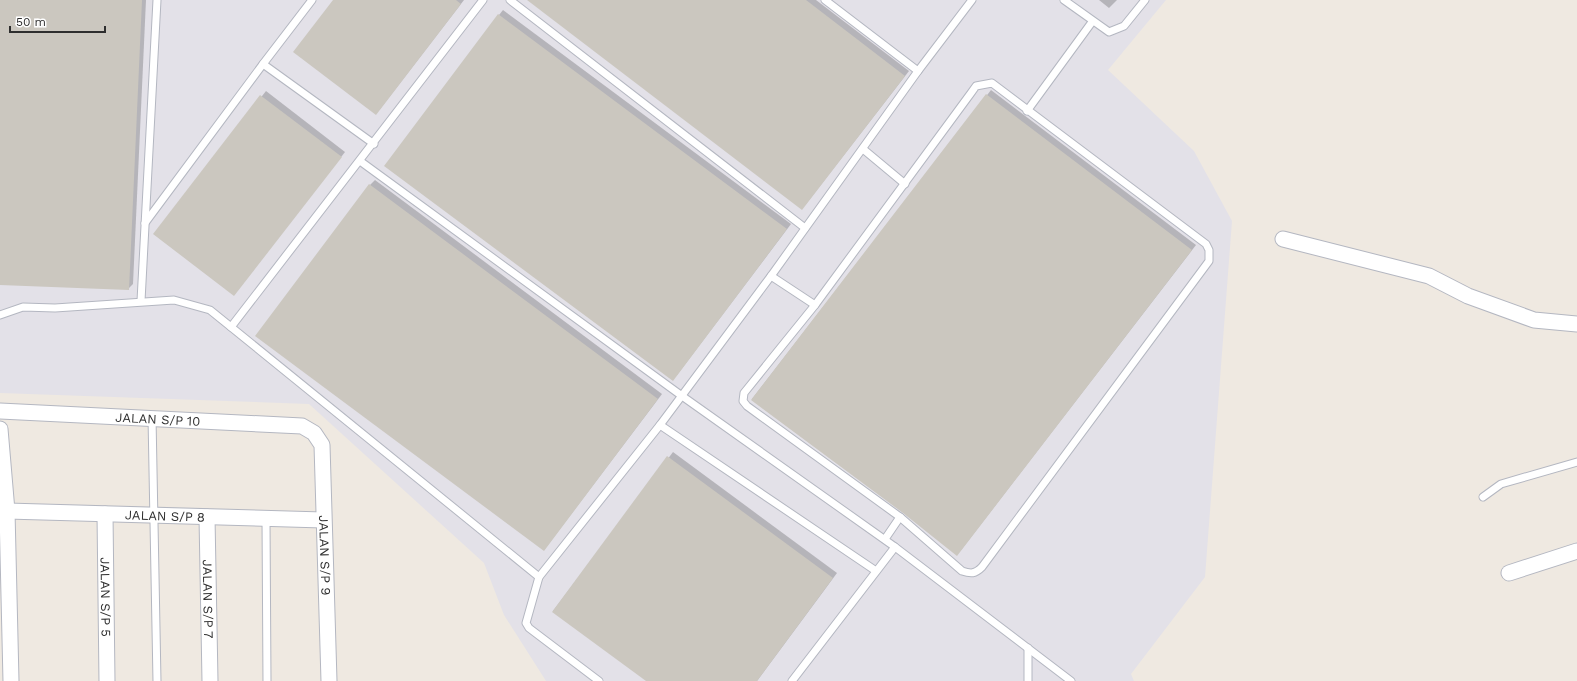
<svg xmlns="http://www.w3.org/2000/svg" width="1577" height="681" viewBox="0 0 1577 681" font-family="'Work Sans',sans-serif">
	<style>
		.industrial { fill: #e3e1e8 }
		.shadow { fill: #0003 }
		.building { fill: #cbc7bf }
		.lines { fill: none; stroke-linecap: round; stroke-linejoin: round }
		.service-casing { stroke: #b4b7c1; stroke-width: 9 }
		.minor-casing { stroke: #b4b7c1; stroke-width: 17 }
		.service { stroke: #fff; stroke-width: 7 }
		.minor { stroke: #fff; stroke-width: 15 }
		.labels { text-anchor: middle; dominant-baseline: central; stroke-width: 3; stroke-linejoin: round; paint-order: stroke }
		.street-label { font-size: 13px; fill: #2e2e2e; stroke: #fff }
	</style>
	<rect width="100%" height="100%" fill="#efe9e1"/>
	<!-- industrial -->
	<polygon class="industrial" points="0,0 1166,0 1108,70 1194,151 1232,221 1205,577 1131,674 1134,681 546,681 504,615 484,563 309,404 0,393"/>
	<!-- shadow -->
	<g class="shadow">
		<polygon points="0,0 146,0 133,284 128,289 0,284"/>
		<polygon points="334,0 464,0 380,109"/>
		<polygon points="529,0 816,0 909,71 806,204"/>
		<polygon points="1099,0 1117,0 1109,8"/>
		<polygon points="503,10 791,224 677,375 499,15"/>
		<polygon points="991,90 1196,245 961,550 904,512 752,399"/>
		<polygon points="266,91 345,152 234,295 154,234"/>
		<polygon points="375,180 662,394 544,550 370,185"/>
		<polygon points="673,452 837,573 757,681 648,681 553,611"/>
	</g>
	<!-- building -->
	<g class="building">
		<polygon points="0,0 142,0 129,290 0,285"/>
		<polygon points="333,0 456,0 461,4 376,115 293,52"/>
		<polygon points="527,0 806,0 905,76 802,210"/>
		<polygon points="498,14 787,229 673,381 384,166"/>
		<polygon points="986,94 1192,250 957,556 903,513 751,400"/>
		<polygon points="260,95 342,157 234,296 153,234"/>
		<polygon points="369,184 658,399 544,551 255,336"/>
		<polygon points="667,456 833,578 757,681 646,681 552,612"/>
	</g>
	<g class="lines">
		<defs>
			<g id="service">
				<polyline points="312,0 263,64 374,144"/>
				<polyline points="510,0 805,228"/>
				<polyline points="825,0 918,71"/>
				<polyline points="1064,0 1109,32 1124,26 1145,0"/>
				<path d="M992,83L1206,244L1209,250V261L982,567C975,574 971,574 962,571L900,517L747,406L743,401L744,393L815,305L971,93L976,86Z"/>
				<polyline points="1027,111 1092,22"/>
				<polyline points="863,149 905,184"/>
				<polyline points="360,161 682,396 895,547 1071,681"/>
				<polyline points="145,223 263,64"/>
				<polyline points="771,276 815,305"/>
				<polyline points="141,301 157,0"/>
				<polyline points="0,315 23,307 55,308 174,300 210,310 231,327 483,0"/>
				<polyline points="231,327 539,577"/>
				<polyline points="152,417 157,681"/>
				<polyline points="660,425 876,571"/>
				<polyline points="1483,497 1501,484 1577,462"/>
				<polyline points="266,519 267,681"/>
				<polyline points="885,539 900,517"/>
				<polyline points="599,681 529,628 526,623 539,577 660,425 771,276 918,71 972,0"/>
				<polyline points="792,681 895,547"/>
				<polyline points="1028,681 1028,648"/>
			</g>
			<g id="minor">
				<polyline points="1283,239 1429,276 1468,296 1534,320 1577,324"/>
				<path id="s1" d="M0,411L302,426L314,433L322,445L329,681"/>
				<polyline points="0,429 7,511 11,681"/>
				<path id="s2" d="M7,511L323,520"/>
				<path id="s3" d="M105,514L107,681"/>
				<path id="s4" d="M207,517L210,681"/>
				<polyline points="1509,573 1577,551"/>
			</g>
		</defs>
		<!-- service casing -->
		<use href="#service" class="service-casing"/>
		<!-- minor casing -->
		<use href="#minor" class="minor-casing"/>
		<!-- service -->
		<use href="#service" class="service"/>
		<!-- minor -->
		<use href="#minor" class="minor"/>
	</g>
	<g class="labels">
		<!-- street labels -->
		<g class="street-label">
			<text stroke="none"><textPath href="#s1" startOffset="158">JALAN S/P 10</textPath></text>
			<text stroke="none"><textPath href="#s2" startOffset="158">JALAN S/P 8</textPath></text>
			<text stroke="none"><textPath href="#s1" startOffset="441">JALAN S/P 9</textPath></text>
			<text stroke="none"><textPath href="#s3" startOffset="83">JALAN S/P 5</textPath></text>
			<text stroke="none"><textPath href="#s4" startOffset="82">JALAN S/P 7</textPath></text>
		</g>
	</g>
	<!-- scale -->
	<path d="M10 26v6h95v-6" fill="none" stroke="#2e2e2e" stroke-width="2"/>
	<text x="16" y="26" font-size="12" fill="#2e2e2e" stroke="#ffffff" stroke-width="3" paint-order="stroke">50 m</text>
</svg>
